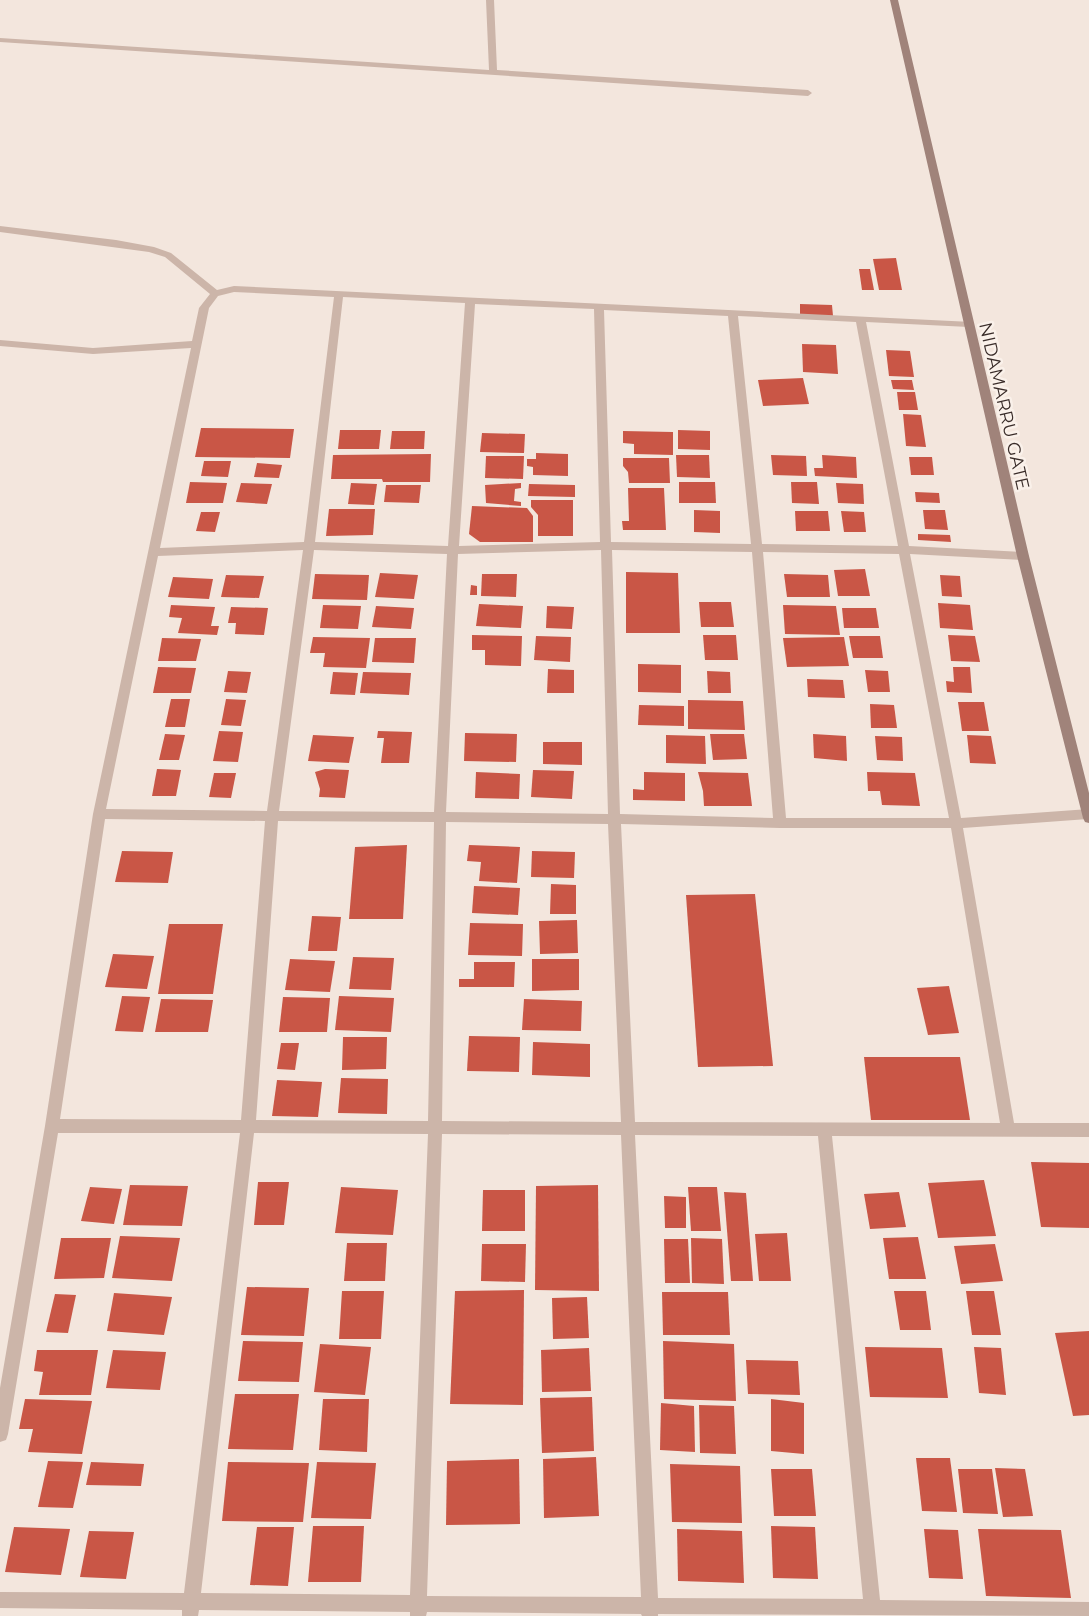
<svg xmlns="http://www.w3.org/2000/svg" width="1089" height="1616" viewBox="0 0 1089 1616" font-family="Montserrat,sans-serif">
	<style>
		.building { fill: #c95646 }
		.lines { fill: none; stroke-linecap: round; stroke-linejoin: round }
		.minor { fill: #ccb5a9; fill-rule: evenodd }
		.secondary { fill: #a0837a; fill-rule: evenodd }
		.labels { text-anchor: middle; dominant-baseline: central; stroke-width: 5; stroke-linejoin: round; paint-order: stroke }
		.street-label { font-size: 18px; fill: #392c29; stroke: #faf1ea }
	</style>
	<rect width="100%" height="100%" fill="#f3e6dd"/>
	<!-- building -->
	<g class="building">
		<polygon points="896,258 902,290 879,290 873,259"/>
		<polygon points="859,269 870,269 874,290 862,290"/>
		<polygon points="800,304 832,305 833,316 800,315"/>
		<polygon points="802,344 836,345 838,374 803,372"/>
		<polygon points="886,350 910,351 914,377 889,376"/>
		<polygon points="803,378 809,404 763,406 758,380"/>
		<polygon points="891,380 912,380 914,390 893,389"/>
		<polygon points="897,392 915,392 918,410 899,410"/>
		<polygon points="903,414 921,415 926,447 906,446"/>
		<polygon points="201,428 294,429 290,458 195,457"/>
		<polygon points="340,430 381,430 379,449 338,449"/>
		<polygon points="678,430 710,431 710,450 678,449"/>
		<polygon points="392,431 425,431 424,449 390,449"/>
		<polygon points="623,431 673,432 673,455 634,454 634,444 623,443"/>
		<polygon points="482,433 525,434 524,453 480,452"/>
		<polygon points="536,453 568,454 568,476 533,475 533,467 527,466 527,459 536,459"/>
		<polygon points="431,454 430,482 383,482 382,479 331,479 333,455"/>
		<polygon points="676,455 709,455 710,478 677,477"/>
		<polygon points="771,455 806,456 807,476 773,475"/>
		<polygon points="822,455 856,457 857,478 815,476 814,468 823,468"/>
		<polygon points="486,456 524,456 523,479 485,478"/>
		<polygon points="909,457 932,457 934,475 911,475"/>
		<polygon points="623,458 669,458 670,483 629,483 628,472 623,466"/>
		<polygon points="204,461 231,461 228,477 201,476"/>
		<polygon points="257,463 282,465 279,478 254,477"/>
		<polygon points="190,482 227,483 223,503 186,503"/>
		<polygon points="679,482 715,482 716,503 679,503"/>
		<polygon points="791,482 817,482 819,504 792,503"/>
		<polygon points="241,483 272,484 267,504 236,502"/>
		<polygon points="351,483 377,484 374,505 348,504"/>
		<polygon points="521,483 521,488 515,489 514,501 521,502 521,506 486,503 485,485"/>
		<polygon points="836,483 863,484 864,504 838,503"/>
		<polygon points="529,484 575,485 575,497 528,496"/>
		<polygon points="386,485 421,485 419,503 384,502"/>
		<polygon points="628,488 664,488 666,530 623,530 622,521 629,521"/>
		<polygon points="915,492 939,493 940,503 916,502"/>
		<polygon points="531,500 573,500 573,536 538,536 538,515 531,507"/>
		<polygon points="472,506 527,508 533,516 533,542 480,542 469,534"/>
		<polygon points="329,509 375,509 373,535 326,536"/>
		<polygon points="694,510 720,511 720,533 694,532"/>
		<polygon points="923,510 945,510 948,530 925,529"/>
		<polygon points="795,511 828,511 830,531 796,531"/>
		<polygon points="841,511 864,512 866,532 844,532"/>
		<polygon points="201,512 220,512 215,532 196,531"/>
		<polygon points="918,534 950,535 951,542 918,540"/>
		<polygon points="865,569 870,596 838,596 834,570"/>
		<polygon points="626,572 678,573 680,633 626,633"/>
		<polygon points="380,573 418,575 414,599 375,597"/>
		<polygon points="315,574 369,575 367,600 312,599"/>
		<polygon points="482,574 517,574 516,597 481,596"/>
		<polygon points="784,574 828,575 830,597 787,597"/>
		<polygon points="226,575 264,576 259,598 221,597"/>
		<polygon points="940,575 960,576 962,597 942,596"/>
		<polygon points="173,577 213,579 209,599 168,597"/>
		<polygon points="471,585 477,586 477,595 470,595"/>
		<polygon points="699,602 731,602 734,627 701,627"/>
		<polygon points="938,603 970,605 973,630 940,628"/>
		<polygon points="479,604 523,606 521,628 476,626"/>
		<polygon points="171,605 215,607 211,626 219,626 217,635 178,633 182,618 169,617"/>
		<polygon points="323,605 361,606 358,629 320,628"/>
		<polygon points="783,605 836,606 840,635 785,634"/>
		<polygon points="376,606 414,608 411,629 372,627"/>
		<polygon points="547,606 574,607 572,629 546,628"/>
		<polygon points="231,607 268,608 264,635 235,634 236,623 228,623"/>
		<polygon points="842,608 876,608 879,628 844,628"/>
		<polygon points="472,635 522,636 521,666 485,665 485,650 472,650"/>
		<polygon points="703,635 736,635 738,660 705,660"/>
		<polygon points="948,635 975,636 980,662 951,661"/>
		<polygon points="536,636 571,637 570,662 534,660"/>
		<polygon points="849,636 880,636 883,658 853,658"/>
		<polygon points="313,637 370,638 366,668 323,667 325,653 310,653"/>
		<polygon points="844,637 849,666 787,667 783,638"/>
		<polygon points="162,638 201,639 196,661 158,661"/>
		<polygon points="375,638 416,638 414,663 372,662"/>
		<polygon points="638,664 681,665 681,693 638,692"/>
		<polygon points="158,667 196,668 191,693 153,693"/>
		<polygon points="953,667 970,667 972,693 947,692 946,681 954,682"/>
		<polygon points="548,669 574,670 574,693 547,693"/>
		<polygon points="865,670 888,671 890,692 868,692"/>
		<polygon points="228,671 251,672 247,693 224,692"/>
		<polygon points="707,671 730,672 731,693 708,693"/>
		<polygon points="333,672 358,673 355,695 330,694"/>
		<polygon points="363,672 411,673 409,695 360,693"/>
		<polygon points="807,679 843,680 845,698 808,697"/>
		<polygon points="171,699 190,699 185,727 165,727"/>
		<polygon points="226,699 246,700 241,726 221,725"/>
		<polygon points="688,700 743,701 745,730 688,729"/>
		<polygon points="958,702 984,702 989,731 962,731"/>
		<polygon points="870,704 894,705 897,728 871,728"/>
		<polygon points="639,705 684,706 684,726 638,725"/>
		<polygon points="219,731 243,732 238,762 213,761"/>
		<polygon points="378,731 412,732 409,763 381,763 384,738 377,738"/>
		<polygon points="465,733 517,734 516,762 464,761"/>
		<polygon points="165,734 185,735 179,760 159,760"/>
		<polygon points="710,734 744,734 747,759 713,760"/>
		<polygon points="813,734 846,736 847,761 814,758"/>
		<polygon points="313,735 354,737 349,763 308,761"/>
		<polygon points="666,735 705,736 706,764 666,763"/>
		<polygon points="967,735 991,736 996,764 970,763"/>
		<polygon points="875,736 902,737 903,761 877,760"/>
		<polygon points="543,742 582,742 582,765 543,764"/>
		<polygon points="157,769 181,770 176,796 152,796"/>
		<polygon points="325,769 349,770 345,798 319,797 320,789 315,772"/>
		<polygon points="533,770 574,771 572,799 531,797"/>
		<polygon points="476,772 520,774 519,799 475,798"/>
		<polygon points="644,772 685,773 685,801 633,800 633,789 644,790"/>
		<polygon points="698,772 748,773 752,806 704,806 703,791"/>
		<polygon points="867,772 915,773 920,806 882,805 880,791 868,791"/>
		<polygon points="214,773 236,773 231,798 209,797"/>
		<polygon points="407,845 403,919 349,919 355,847"/>
		<polygon points="469,845 520,847 517,883 479,881 481,862 467,861"/>
		<polygon points="122,851 173,852 168,883 115,882"/>
		<polygon points="532,851 575,852 574,878 531,877"/>
		<polygon points="551,884 576,885 576,914 550,914"/>
		<polygon points="474,886 520,888 518,915 472,913"/>
		<polygon points="755,894 773,1066 698,1067 686,895"/>
		<polygon points="312,916 341,917 337,951 308,951"/>
		<polygon points="577,920 578,953 540,954 539,921"/>
		<polygon points="470,923 523,924 522,956 468,955"/>
		<polygon points="169,924 223,924 213,994 158,994"/>
		<polygon points="113,954 154,956 147,989 105,987"/>
		<polygon points="353,957 394,958 391,990 349,989"/>
		<polygon points="290,959 335,961 330,992 285,990"/>
		<polygon points="532,959 579,959 579,990 532,991"/>
		<polygon points="474,962 515,962 514,987 459,987 459,979 474,979"/>
		<polygon points="949,986 959,1033 928,1035 917,988"/>
		<polygon points="122,996 150,997 143,1032 115,1031"/>
		<polygon points="339,996 394,998 391,1032 335,1030"/>
		<polygon points="283,997 330,998 327,1032 279,1032"/>
		<polygon points="161,999 213,1000 208,1032 155,1032"/>
		<polygon points="524,999 582,1001 581,1031 522,1030"/>
		<polygon points="469,1036 520,1037 519,1072 467,1071"/>
		<polygon points="343,1037 387,1037 386,1069 342,1070"/>
		<polygon points="533,1042 590,1044 590,1077 532,1075"/>
		<polygon points="281,1043 299,1043 295,1070 277,1069"/>
		<polygon points="864,1057 960,1057 970,1120 871,1120"/>
		<polygon points="341,1078 388,1079 387,1114 338,1113"/>
		<polygon points="277,1080 322,1082 318,1117 272,1116"/>
		<polygon points="1031,1162 1089,1163 1089,1228 1041,1227"/>
		<polygon points="984,1180 996,1236 938,1238 928,1183"/>
		<polygon points="258,1182 289,1182 284,1225 254,1225"/>
		<polygon points="130,1185 188,1186 182,1226 123,1225"/>
		<polygon points="598,1185 599,1291 535,1290 536,1186"/>
		<polygon points="90,1187 122,1189 114,1224 81,1221"/>
		<polygon points="341,1187 398,1190 393,1235 335,1233"/>
		<polygon points="688,1187 717,1187 721,1231 691,1231"/>
		<polygon points="483,1190 525,1190 525,1231 482,1231"/>
		<polygon points="724,1192 746,1193 753,1281 731,1281"/>
		<polygon points="899,1192 906,1227 870,1229 864,1194"/>
		<polygon points="664,1196 686,1197 686,1228 665,1228"/>
		<polygon points="787,1233 791,1281 759,1281 755,1234"/>
		<polygon points="120,1236 180,1238 172,1281 112,1278"/>
		<polygon points="918,1237 926,1279 889,1279 883,1238"/>
		<polygon points="61,1238 111,1238 104,1278 54,1279"/>
		<polygon points="691,1238 722,1239 724,1284 692,1283"/>
		<polygon points="664,1239 688,1239 690,1283 665,1283"/>
		<polygon points="347,1243 387,1243 385,1281 344,1281"/>
		<polygon points="482,1244 526,1244 525,1282 481,1281"/>
		<polygon points="995,1244 1003,1281 961,1284 954,1246"/>
		<polygon points="247,1287 309,1288 304,1336 241,1335"/>
		<polygon points="524,1290 523,1405 450,1404 455,1291"/>
		<polygon points="342,1291 384,1291 381,1339 339,1339"/>
		<polygon points="894,1291 926,1291 931,1330 900,1330"/>
		<polygon points="966,1291 994,1291 1001,1335 972,1335"/>
		<polygon points="662,1292 728,1292 730,1335 663,1335"/>
		<polygon points="114,1293 172,1297 164,1335 107,1331"/>
		<polygon points="55,1294 76,1295 68,1333 46,1332"/>
		<polygon points="587,1297 589,1338 553,1339 552,1298"/>
		<polygon points="1089,1331 1089,1415 1073,1416 1055,1333"/>
		<polygon points="243,1341 303,1342 299,1382 238,1381"/>
		<polygon points="663,1341 734,1344 736,1401 664,1399"/>
		<polygon points="320,1344 371,1347 365,1395 314,1392"/>
		<polygon points="865,1347 942,1348 948,1398 870,1397"/>
		<polygon points="974,1347 1001,1348 1006,1395 979,1393"/>
		<polygon points="589,1348 591,1391 542,1392 541,1350"/>
		<polygon points="37,1350 98,1350 91,1395 39,1395 43,1372 34,1371"/>
		<polygon points="113,1350 166,1352 160,1390 106,1388"/>
		<polygon points="746,1360 798,1361 800,1395 748,1394"/>
		<polygon points="235,1394 299,1394 293,1450 228,1449"/>
		<polygon points="592,1397 594,1451 542,1453 540,1398"/>
		<polygon points="25,1399 92,1401 82,1454 28,1452 33,1429 19,1429"/>
		<polygon points="323,1399 369,1399 367,1452 319,1450"/>
		<polygon points="771,1399 804,1403 804,1454 771,1451"/>
		<polygon points="661,1403 694,1406 695,1452 660,1450"/>
		<polygon points="699,1405 734,1406 736,1454 700,1453"/>
		<polygon points="596,1457 599,1516 544,1518 543,1459"/>
		<polygon points="916,1458 950,1458 957,1512 922,1511"/>
		<polygon points="519,1459 520,1524 446,1525 447,1461"/>
		<polygon points="48,1461 83,1462 73,1508 38,1507"/>
		<polygon points="91,1462 144,1464 141,1486 86,1485"/>
		<polygon points="228,1462 309,1463 303,1522 222,1521"/>
		<polygon points="317,1462 376,1463 371,1519 311,1518"/>
		<polygon points="670,1464 740,1466 742,1523 672,1522"/>
		<polygon points="995,1468 1025,1469 1033,1516 1003,1517"/>
		<polygon points="771,1469 812,1469 816,1516 774,1516"/>
		<polygon points="958,1469 992,1469 998,1514 963,1513"/>
		<polygon points="313,1526 364,1526 361,1582 308,1582"/>
		<polygon points="771,1526 815,1527 818,1579 773,1578"/>
		<polygon points="14,1527 70,1529 61,1575 5,1572"/>
		<polygon points="257,1527 294,1527 288,1586 250,1585"/>
		<polygon points="677,1529 742,1531 744,1583 678,1581"/>
		<polygon points="924,1529 958,1530 963,1579 929,1578"/>
		<polygon points="978,1529 1061,1530 1071,1598 986,1596"/>
		<polygon points="89,1531 134,1532 126,1579 80,1577"/>
	</g>
	<g class="lines">
		<!-- minor -->
		<g class="minor">
			<polygon points="486,0 494,0 497,70 808,90 812,93 808,96 0,42 0,38 489,70"/>
			<path d="M0,226L116,240L154,247L171,253L217,290L234,286L972,322V326L969,327L866,322L909,546L1023,552L1029,556L1023,560L910,554L961,818L1089,809L1088,819L963,828L1014,1123H1089V1137L832,1136L880,1600L1089,1602V1616L658,1614V1616H642L641,1614L427,1612L426,1616H410V1612L199,1610L198,1616H182V1610L0,1608V1592L184,1593L240,1133H58L8,1434L6,1440L0,1442V1388L45,1126L93,814L191,348L93,354L0,346V340L93,348L192,341L199,308L210,294L165,257L149,252L0,232ZM234,292L334,297L304,542L160,548L209,308L218,296ZM343,297L465,303L448,546L315,542ZM475,304L594,309L600,542L459,546ZM604,310L728,316L751,544L611,542ZM738,316L856,322L898,546L762,544ZM303,550L267,811L106,809L158,556ZM314,550L447,554L434,812L279,811ZM601,550L608,814L446,812L458,554ZM612,550L752,552L773,818L620,814ZM763,552L899,554L949,818H786ZM105,819L265,821L241,1120L60,1119ZM278,821L434,822L428,1121L256,1120ZM446,822L608,824L621,1122L442,1121ZM621,824L780,828H951L1000,1123L635,1122ZM254,1133L428,1134L410,1595L201,1593ZM442,1134L621,1135L641,1597L427,1596ZM635,1135L818,1136L863,1599L658,1598Z"/>
		</g>
		<!-- secondary -->
		<polygon class="secondary" points="890,0 898,0 1029,556 1089,793 1089,823 1085,822 1083,818 1017,556"/>
	</g>
	<g class="labels">
		<!-- street labels -->
		<g class="street-label">
			<text transform="translate(1004 406) rotate(77)">NIDAMARRU GATE</text>
		</g>
	</g>
</svg>
